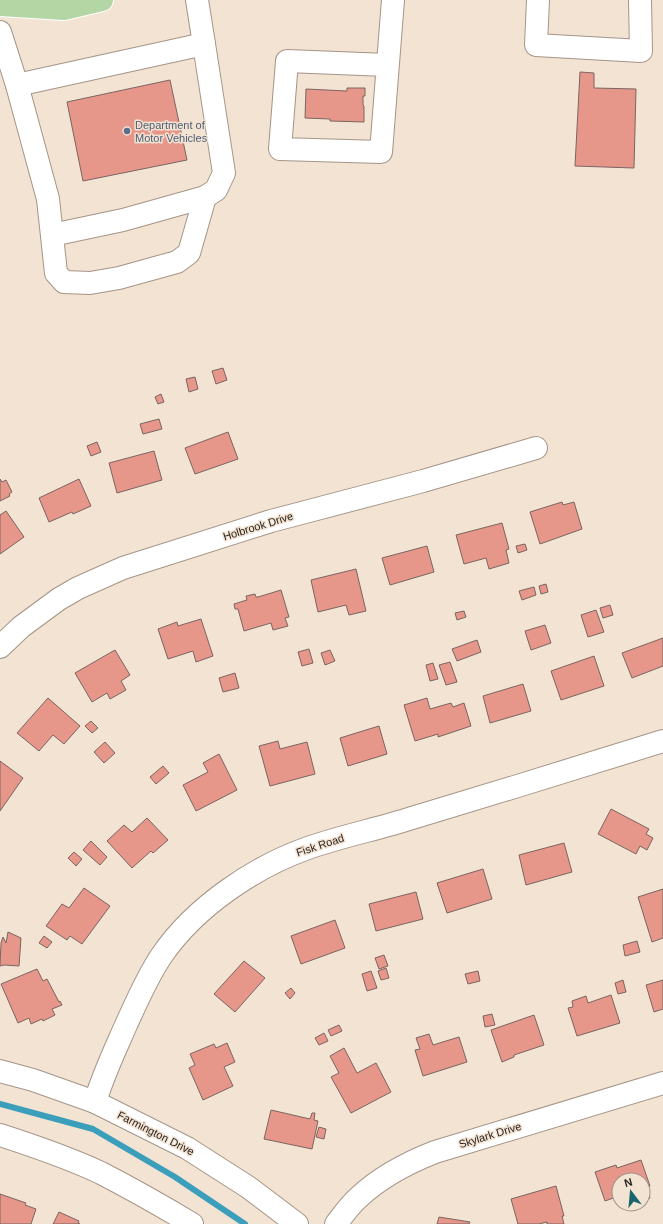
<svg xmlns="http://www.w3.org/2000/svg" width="663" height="1224" viewBox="0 0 663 1224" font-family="Arial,sans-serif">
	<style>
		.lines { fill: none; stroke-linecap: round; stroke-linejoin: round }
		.stream { stroke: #3b9fbb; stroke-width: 6 }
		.building { fill: #e7968a; stroke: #7a6561 }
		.minor-casing { stroke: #a49587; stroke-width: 24 }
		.major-casing { stroke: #fff; stroke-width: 24 }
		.minor { stroke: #fff; stroke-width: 22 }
		.major { stroke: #b4d6a4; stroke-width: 22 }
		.service-dot { fill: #5c6f8a; stroke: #f3e3d3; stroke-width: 1.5 }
		.labels { text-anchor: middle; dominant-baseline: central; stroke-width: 3; stroke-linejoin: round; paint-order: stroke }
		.service-label { font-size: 11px; fill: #4e5e75; stroke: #f3e3d3; text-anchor: start }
		.street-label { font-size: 11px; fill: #231d18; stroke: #f3e3d3 }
	</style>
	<rect width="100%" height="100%" fill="#f3e3d3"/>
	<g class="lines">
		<!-- stream -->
		<polyline class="stream" points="0,1104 93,1129 175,1177 245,1224"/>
	</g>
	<!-- building -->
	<g class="building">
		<polygon points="580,72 594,73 594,88 636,89 634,168 575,166"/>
		<polygon points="170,80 187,160 83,181 67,102"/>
		<polygon points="347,88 365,88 365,96 363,96 363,105 364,106 364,122 330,121 330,119 305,118 306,89 347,91"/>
		<polygon points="223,368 227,380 216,384 212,371"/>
		<polygon points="195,377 198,389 189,392 186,379"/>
		<polygon points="161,394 164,402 158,404 155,397"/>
		<polygon points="159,419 162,429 143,434 140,424"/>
		<polygon points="228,432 238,459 195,474 185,448"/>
		<polygon points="97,442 101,452 91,456 87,446"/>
		<polygon points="154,451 162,480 117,493 109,463"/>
		<polygon points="0,479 2,482 6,480 12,492 9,494 10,496 0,501"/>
		<polygon points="79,479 91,506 73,514 72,512 49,522 39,498"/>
		<polygon points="562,502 563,505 574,502 582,529 540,544 530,512"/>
		<polygon points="6,511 24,537 0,554 0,515"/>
		<polygon points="502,523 509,549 506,550 509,563 489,569 486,558 464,564 456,535"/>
		<polygon points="525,544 527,550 518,553 516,546"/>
		<polygon points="427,546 434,572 390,585 382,558"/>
		<polygon points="356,569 366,611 349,615 346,605 318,612 311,580"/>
		<polygon points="546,584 548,592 541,594 539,586"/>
		<polygon points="534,587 536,595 522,600 519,591"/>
		<polygon points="281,590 289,617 285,618 288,626 273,630 271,623 244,631 238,609 235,609 234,604 247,600 246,596 255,594 256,597 258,597"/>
		<polygon points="610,605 613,615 603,618 600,608"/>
		<polygon points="596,610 604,632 588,637 581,615"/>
		<polygon points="464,611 466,617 457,620 455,613"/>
		<polygon points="201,619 213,656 196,662 193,651 168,659 158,629 177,622 178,626"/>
		<polygon points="545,625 551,643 531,650 525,631"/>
		<polygon points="663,638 663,666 632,678 622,653"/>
		<polygon points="477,640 481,652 457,661 452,649"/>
		<polygon points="309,649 313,663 302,666 298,652"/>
		<polygon points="115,650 130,675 121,681 126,690 110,699 107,693 92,702 75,673"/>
		<polygon points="330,650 335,661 325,665 321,653"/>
		<polygon points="594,656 604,686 561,700 551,671"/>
		<polygon points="450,662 457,682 446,685 439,665"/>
		<polygon points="433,663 438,679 430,681 426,665"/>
		<polygon points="235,673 239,688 223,692 219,678"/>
		<polygon points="523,684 531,711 490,723 483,696"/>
		<polygon points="48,698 80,726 64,744 53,735 39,751 17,733"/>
		<polygon points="427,698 430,709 451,703 453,707 464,703 471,726 438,737 438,734 415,741 404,705"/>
		<polygon points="91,721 98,728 92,733 85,726"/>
		<polygon points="379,726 387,754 348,766 340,738"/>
		<polygon points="278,741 280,749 307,742 315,774 270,786 259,746"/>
		<polygon points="105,742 115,753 104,763 94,752"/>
		<polygon points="219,754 237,790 196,811 183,785 208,772 203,763"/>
		<polygon points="0,761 23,778 0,811"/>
		<polygon points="163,766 169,773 156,784 150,777"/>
		<polygon points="611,809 649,829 646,834 653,838 647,850 640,846 636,854 598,834"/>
		<polygon points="147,818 168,840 153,853 151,851 132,868 107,841 124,825 132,832"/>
		<polygon points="91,841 107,857 100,865 83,850"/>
		<polygon points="564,843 572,872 526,885 519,855"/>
		<polygon points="74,852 82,859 76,866 68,858"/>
		<polygon points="483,869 492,899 447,913 437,883"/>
		<polygon points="84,888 110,906 82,944 70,936 67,940 46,926 62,904 69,908"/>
		<polygon points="663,889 663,938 652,942 638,897"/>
		<polygon points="416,892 423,919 376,931 369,904"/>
		<polygon points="335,920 345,948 301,964 291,936"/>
		<polygon points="8,932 21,938 19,966 4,965 0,966 1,943 3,937 6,943"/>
		<polygon points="44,936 52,942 47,948 39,943"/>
		<polygon points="637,941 640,952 625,956 623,945"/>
		<polygon points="384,955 388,966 379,969 375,958"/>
		<polygon points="244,961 265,978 235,1012 214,994"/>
		<polygon points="386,968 389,978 381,980 378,971"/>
		<polygon points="37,969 43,981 47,979 59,1002 60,1001 62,1005 52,1009 55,1015 43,1021 42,1019 31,1024 29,1018 18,1023 1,984"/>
		<polygon points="371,971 377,988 367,991 362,974"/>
		<polygon points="478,971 480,981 468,984 465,974"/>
		<polygon points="623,980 626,992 618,994 615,983"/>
		<polygon points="663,980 663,1009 654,1012 646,985"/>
		<polygon points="291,988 295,993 290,999 285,993"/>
		<polygon points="611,995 620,1023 577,1036 568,1008 573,1007 572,1001 586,996 588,1003"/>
		<polygon points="492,1014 495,1025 485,1027 483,1016"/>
		<polygon points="534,1015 544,1045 514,1055 514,1057 502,1062 491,1030"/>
		<polygon points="339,1025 342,1031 331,1036 328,1030"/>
		<polygon points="324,1033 328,1041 319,1045 315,1038"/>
		<polygon points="429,1034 433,1045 459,1037 467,1062 423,1076 415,1050 420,1049 416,1038"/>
		<polygon points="227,1043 235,1062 224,1067 233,1086 203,1100 189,1068 195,1065 190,1054 214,1044 216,1048"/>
		<polygon points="344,1048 357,1073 376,1063 391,1092 351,1113 331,1077 339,1073 330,1056"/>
		<polygon points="271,1110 310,1119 312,1113 315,1113 314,1120 318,1121 312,1149 264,1139"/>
		<polygon points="319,1127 326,1129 324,1139 316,1137"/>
		<polygon points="641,1160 650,1186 647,1188 650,1198 643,1201 643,1180 619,1180 619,1196 605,1201 595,1172 616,1165 617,1168"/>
		<polygon points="556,1186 564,1216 562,1216 564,1224 547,1224 547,1222 539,1224 518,1224 511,1199"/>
		<polygon points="0,1194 26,1203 25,1205 36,1209 31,1224 0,1224"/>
		<polygon points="59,1212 79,1221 78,1223 80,1224 53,1224"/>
		<polygon points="439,1217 470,1222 469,1224 437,1224"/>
	</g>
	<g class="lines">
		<defs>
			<g id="minor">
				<polyline points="538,0 536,45 641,51 640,0"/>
				<polyline points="0,32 17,85 204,44 197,0"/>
				<polyline points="387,65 287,61 280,149 381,152 393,0"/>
				<polyline points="17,85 48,199 56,273 64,282 90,283 119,278 177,262 189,253 205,197"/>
				<polyline points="52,235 123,220 205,197 216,190 224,173 204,44"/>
				<polyline points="0,647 21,627 59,599 78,588 123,568 271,521 423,481 536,448"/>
				<polyline points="0,1071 33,1080 95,1102 187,1148 248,1187 297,1224"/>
				<path d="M95,1102C103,1075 115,1050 126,1025C137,1001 147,977 162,955C195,907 254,867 308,848C342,836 378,829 412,818C496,793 579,767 663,741"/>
				<path d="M0,1135C34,1146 69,1158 101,1173C132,1189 162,1206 192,1224"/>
				<path d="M336,1224C343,1215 350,1205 358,1198C380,1177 407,1163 435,1152L663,1083"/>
			</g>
			<polyline id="major" points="0,5 64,9 102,0"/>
		</defs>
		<!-- minor casing -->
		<use href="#minor" class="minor-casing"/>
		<!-- major casing -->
		<use href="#major" class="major-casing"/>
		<!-- minor -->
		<use href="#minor" class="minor"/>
		<!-- major -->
		<use href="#major" class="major"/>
	</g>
	<!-- markers -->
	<circle class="service-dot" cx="127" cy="131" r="4"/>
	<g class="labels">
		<!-- service labels -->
		<g class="service-label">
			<text x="135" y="125">Department of<tspan x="135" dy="13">Motor Vehicles</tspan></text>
		</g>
		<!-- street labels -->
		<g class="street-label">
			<text transform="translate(258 526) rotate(-17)">Holbrook Drive</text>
			<text transform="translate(320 845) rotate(-18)">Fisk Road</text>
			<text transform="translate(156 1133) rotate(27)">Farmington Drive</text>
			<text transform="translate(490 1135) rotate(-17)">Skylark Drive</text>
		</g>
	</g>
	<!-- north arrow -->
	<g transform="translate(631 1192) rotate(344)"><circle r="19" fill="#f3e3d3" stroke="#a09488"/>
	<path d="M0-3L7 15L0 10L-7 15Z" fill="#18656e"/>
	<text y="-6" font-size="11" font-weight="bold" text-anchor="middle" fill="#231d18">N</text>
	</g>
</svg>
